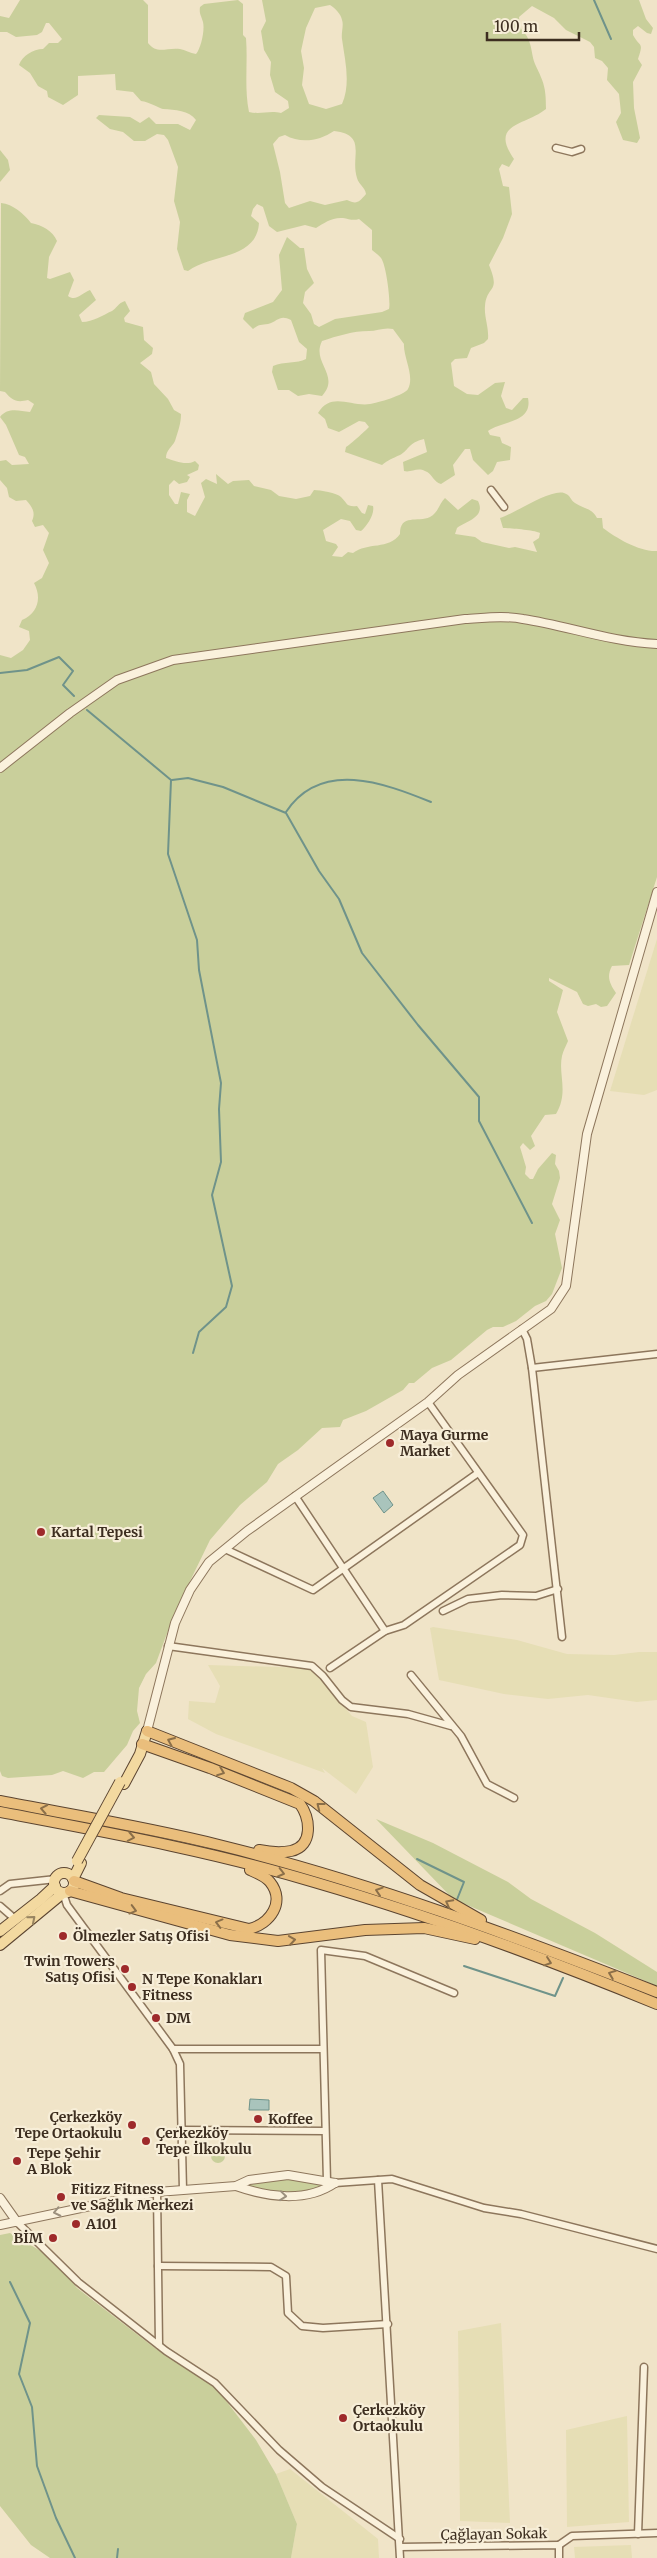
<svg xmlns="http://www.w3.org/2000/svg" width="657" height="2558" viewBox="0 0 657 2558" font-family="Merriweather,serif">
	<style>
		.farmland { fill: #e6deb5 }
		.green { fill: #c9cf9b; fill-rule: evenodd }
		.water { fill: #a9c4bc; stroke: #6f938a }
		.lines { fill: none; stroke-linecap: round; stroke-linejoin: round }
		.stream { stroke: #6f938a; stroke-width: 2 }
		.minor-casing { stroke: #8d765c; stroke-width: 9 }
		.tertiary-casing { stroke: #8d765c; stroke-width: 10 }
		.primary-casing { stroke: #5b4430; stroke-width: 12 }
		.trunk-casing { stroke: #5b4430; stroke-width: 12 }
		.minor { stroke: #faf1dc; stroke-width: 6 }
		.tertiary { stroke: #faf1dc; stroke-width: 8 }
		.primary { stroke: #f3d9a0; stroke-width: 10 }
		.trunk { stroke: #eabe7c; stroke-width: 10 }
		.primary-bridge-casing { stroke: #5b4430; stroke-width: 12; stroke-linecap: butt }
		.primary-bridge { stroke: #f3d9a0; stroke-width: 10 }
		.oneway { stroke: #8b6f49 }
		.oneway2 { stroke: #988460 }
		.oneway3 { stroke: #9c907e }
		.poi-dot { fill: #9e2a2b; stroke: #f7eed8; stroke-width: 2 }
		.labels { text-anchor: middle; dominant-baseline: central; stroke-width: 4.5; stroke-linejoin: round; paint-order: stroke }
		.poi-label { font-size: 14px; font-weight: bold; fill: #3d2e20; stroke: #f7eed8; text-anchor: start }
		.street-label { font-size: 14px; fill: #3d2e20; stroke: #f7eed8 }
	</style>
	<rect width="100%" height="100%" fill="#f0e4c8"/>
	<!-- farmland -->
	<g class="farmland">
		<polygon points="657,939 657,1090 644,1095 610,1091"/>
		<polygon points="433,1627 517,1640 567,1654 614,1655 639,1652 657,1652 657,1700 637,1702 588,1695 548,1699 504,1694 439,1680 430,1628"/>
		<polygon points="208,1665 311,1668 352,1716 366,1722 373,1767 356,1794 322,1768 325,1773 216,1734 188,1719 189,1701 215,1703 220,1686"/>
		<polygon points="501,2323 510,2523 460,2521 458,2331"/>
		<polygon points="627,2416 629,2522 567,2527 566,2430"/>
		<polygon points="290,2469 378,2539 379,2558 291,2558 297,2524 276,2474"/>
		<polygon points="631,2545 632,2558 575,2558 574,2547"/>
	</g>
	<!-- green -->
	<g class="green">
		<path d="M20,0H143L148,5V43C157,55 167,47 180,49C185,50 190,53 196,54C201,48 205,30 203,22C201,15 199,14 200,7L204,4L238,0L243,4V35L246,38C248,63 244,87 249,112C261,115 269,110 281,113L289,108L288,101L275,92L270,75L271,62L264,50L261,31L266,21L262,0H639L646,19L653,28L651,34L647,33L638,26L633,30V35C640,48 644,41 638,59L642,65L633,82L634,108L640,138L637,143L623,140L616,122L621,113L619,94L607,80L608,68L602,61L595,58L594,47L590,42L566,30L554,18L532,6L519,17C520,35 525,29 529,41C532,48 532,57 535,64C544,83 546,87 546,109C525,126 489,123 514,159L509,167L502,164L499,169L503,186L509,187L512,214L503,238L489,265C501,294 487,284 485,306C484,317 489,327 488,339L484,343L471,348L467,358L455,359L451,363L454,386L467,394L478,395L495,383L505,382L501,396L506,408L512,410L523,398H528C533,423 502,421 488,431L490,435L500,437L502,443L511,447L510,460L497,462L493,471L488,475L473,460L470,449H465L453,465L455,475L441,484C433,482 433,474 425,471C417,467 411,473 404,471L403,462L427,452L424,439C408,443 410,449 400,455C393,458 388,460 382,465L345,452L346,447C350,445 365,431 369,427L365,422L359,421L339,432L328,428L325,419L318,413C331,391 351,407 370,404C377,403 405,395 408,389C415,376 403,357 404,344L393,329C384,327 377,331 369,331C353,331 337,336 322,341C311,363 341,375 322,396L309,394L298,396L289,390H278L272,372L273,366C284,361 297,364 306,359L307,349L299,342L291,320C280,314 278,321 268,324C261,325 259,324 253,329L243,319L245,313L273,302L282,290L279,255L287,237L300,248H304L307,269L314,283L305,292L303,303L311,314L314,324L319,327L335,319L382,312L389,309C391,302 386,264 381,258C379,255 375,253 372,250V230L359,219C353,221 349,219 343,218C332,217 324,223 316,228L305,225L277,232L269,226L263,207L257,204L253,209L251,216L259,223C257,259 211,254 188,271L184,270L177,249L180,222L174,201L178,167L168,140L164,135L157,134L145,141H134L123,132L110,129L96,118L99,115L130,117L140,123L149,117L156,124H178L190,130L196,120C189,110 175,110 163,109C159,108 149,102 141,101L133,92L116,90L115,74L78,76V95L63,105L48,97L47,91L38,86L30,73L19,65C22,56 33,49 43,49L49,43H58L62,39L49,23H46L42,32L37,35L16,37L7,32H0V16L9,18ZM330,5C335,8 341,14 342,20C344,25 341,33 342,39C345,61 351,83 342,104L326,109L309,104L302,85L304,68L301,51L306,28L315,8ZM334,131C368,135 350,156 357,178C359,185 365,187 366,194C359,202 357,205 347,200L325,205L310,201L289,208L285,203L280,172L273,144L279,137L285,135C301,144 319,141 334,131Z"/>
		<polygon points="0,150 8,160 10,170 0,182"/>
		<path d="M1,203C13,204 24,214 31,223C42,225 53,231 57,241L49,257L47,278L50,279L70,272L74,280L68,296C76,302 82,293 90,290L96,300L79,315L82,322C93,322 103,315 112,311C117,308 118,303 125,301L130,311L124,318L125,322L143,327L144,340L153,348L152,354L140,363L151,372L154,384L168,399L174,410L181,414C181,424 178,431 175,441C172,447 166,450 166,458C175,461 186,466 195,461L199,465L198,470L187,475L190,477L187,482L179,484L174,480L169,485V495L175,504H178L181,492L190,494L187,500V512L195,516L205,497L201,483L206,479L217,484L216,474L228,484L233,481L249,480L254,486L271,490L279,496L296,499L310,496L314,490C320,490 337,493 341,497C348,504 346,507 357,506L362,513L365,514L368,505L373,506C375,514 367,526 361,531L356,530L350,521L341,519L323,530L326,541L336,544L338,547L332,556L342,557L348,552L353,553C367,542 389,550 400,534C400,513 418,523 430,517C438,513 439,504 445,498L458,510L472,499L478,501C486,517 467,521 457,528L455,534L475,537L482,542L509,548L515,547L537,552L533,542L539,538L540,533C535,530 510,528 503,528L500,518C516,513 550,489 564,493C571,495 570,500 575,503C584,509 592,508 597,518H602L603,528C616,538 640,552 657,551V877L629,965L612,966C606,977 610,984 616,993L607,1006L601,1007L596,1004L588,1006L583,1004L577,992L549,978V981L563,990L557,1012L568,1041C566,1046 563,1051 562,1056C558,1075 569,1092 556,1114L545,1115L531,1136L535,1146L530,1150L523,1143L520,1147L526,1167L525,1174L530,1179H533L538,1169L552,1153L556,1155L555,1164L559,1171L560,1178L552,1204L560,1220L555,1234L562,1268L552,1294L546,1301L535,1306L516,1321L503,1327H493L487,1330L451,1360L432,1368L414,1383H409L403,1390L366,1411L343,1420L340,1427L322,1428L298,1450L278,1464L267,1482L240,1505L210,1540L175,1612L156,1663L146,1674L139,1688L137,1711L140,1723L133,1731L127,1745L104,1772H94L83,1778L63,1771L52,1775L8,1778L2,1776L0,1771V655L11,658L23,650L30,640L29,631L19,627L22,620C38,613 42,598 34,583L42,578L49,563L43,550L49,533L43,525L35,527L32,521C36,512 32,507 26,500L16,501L9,497L7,488L0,480V461L6,460L12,465L29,464L25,457L19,455L6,425L0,417C8,407 19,411 30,412L34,404L28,400C16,403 12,400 5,392L0,391Z"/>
		<polygon points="376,1819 433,1843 508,1882 531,1899 595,1933 657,1972 657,1986 453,1899"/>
		<circle cx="218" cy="2156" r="7"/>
		<polygon points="292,2177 330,2185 290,2195 245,2187 246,2183"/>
		<polygon points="10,2233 51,2257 77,2288 156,2349 214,2385 256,2440 276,2474 297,2524 291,2558 50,2558 31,2545 0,2506 0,2235"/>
	</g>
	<!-- water -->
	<g class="water">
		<polygon points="383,1491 393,1505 384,1513 373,1498"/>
		<polygon points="250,2099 269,2100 269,2110 249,2110"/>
	</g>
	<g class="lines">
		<!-- stream -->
		<g class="stream">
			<polyline points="594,0 611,39"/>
			<polyline points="0,673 27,670 59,657 73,671 63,685 74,696"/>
			<polyline points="87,710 171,780 168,854 197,940 199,970 221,1083 219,1109 221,1162 212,1195 232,1286 226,1307 199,1332 193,1353"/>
			<polyline points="172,780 188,778 223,787 286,813 319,871 339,899 362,953 418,1025 479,1097 479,1121 532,1223"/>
			<path d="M286,812C321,759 384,783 431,802"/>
			<polyline points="417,1859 464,1882 456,1902"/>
			<polyline points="464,1966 555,1996 563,1978"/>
			<polyline points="10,2282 30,2323 19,2374 32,2407 37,2466 56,2518 75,2558"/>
			<polyline points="117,2558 118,2549"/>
		</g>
		<defs>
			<g id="minor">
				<polyline points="556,148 572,152 581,149"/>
				<polyline points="491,490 504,507"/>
				<polyline points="522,1329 527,1339 532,1368 562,1637"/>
				<polyline points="532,1368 657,1354"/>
				<polyline points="295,1496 385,1631"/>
				<polyline points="225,1549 313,1590 478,1473"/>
				<polyline points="443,1611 468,1599 502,1595 536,1596 558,1589"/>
				<polyline points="168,1646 312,1666 323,1676 342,1700 351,1707 408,1714 451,1726"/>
				<polyline points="330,1668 385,1631 404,1625 520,1545 523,1535 428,1402"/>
				<polyline points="411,1675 461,1736 487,1784 514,1798"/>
				<polyline points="0,1891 10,1884 56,1879"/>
				<polyline points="63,1893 67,1905 173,2049 180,2064 183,2190"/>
				<polyline points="0,1906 15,1919"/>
				<polyline points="173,2049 323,2049"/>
				<polyline points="180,2130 325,2131"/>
				<polyline points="378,2180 400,2558"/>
				<polyline points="327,2181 321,1950 365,1956 454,1993"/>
				<polyline points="335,2183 392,2179 484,2208 521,2214 657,2249"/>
				<polyline points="157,2192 159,2345"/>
				<polyline points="17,2222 78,2282 166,2351 215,2383 279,2450 322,2487 400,2539"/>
				<polyline points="158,2266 271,2267 286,2276 288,2313 302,2326 323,2328 388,2324"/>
				<polyline points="638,2534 644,2367"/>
				<polyline points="559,2545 572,2536 657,2533"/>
				<polyline points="400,2547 559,2545 559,2558"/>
			</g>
			<g id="tertiary">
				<path d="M0,768L70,713L117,680L173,660L465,619C484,618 504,615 523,619C568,626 611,642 657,644"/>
				<polyline points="147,1731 175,1623 190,1590 209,1562 247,1531 428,1402 458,1375 551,1309 566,1286 587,1134 657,892"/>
				<path d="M236,2186C267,2197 306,2203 335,2183"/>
				<polyline points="0,2198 17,2222"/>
				<polyline points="0,2225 157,2192 236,2186 249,2180 288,2175 335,2183"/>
			</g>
			<g id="primary">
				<polyline points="124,1784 140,1754 147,1731"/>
				<circle cx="64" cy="1883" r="10"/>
				<polyline points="73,1879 81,1863"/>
				<polyline points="0,1931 41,1899 55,1886"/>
				<polyline points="0,1945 63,1893"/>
			</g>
			<g id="trunk">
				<polyline points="147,1731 291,1788 314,1801 420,1885 481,1920"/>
				<path d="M142,1744L210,1768L300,1804C310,1818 314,1846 291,1851C281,1853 269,1852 259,1850"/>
				<path d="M0,1801C73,1815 147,1827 219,1845C369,1882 514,1936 657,1992"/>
				<path d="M0,1812C105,1832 211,1851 314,1882C431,1916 545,1958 657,2004"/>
				<path d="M74,1881L121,1898L249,1929C270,1924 286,1902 270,1882C265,1876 257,1873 250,1870"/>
				<polyline points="70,1891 230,1935 278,1941 365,1930 424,1928 475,1939"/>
			</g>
		</defs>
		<!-- minor casing -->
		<use href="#minor" class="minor-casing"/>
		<!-- tertiary casing -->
		<use href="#tertiary" class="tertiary-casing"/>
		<!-- primary casing -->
		<use href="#primary" class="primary-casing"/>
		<!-- trunk casing -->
		<use href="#trunk" class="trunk-casing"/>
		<!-- minor -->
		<use href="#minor" class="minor"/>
		<!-- tertiary -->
		<use href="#tertiary" class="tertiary"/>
		<!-- primary -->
		<use href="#primary" class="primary"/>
		<!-- trunk -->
		<use href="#trunk" class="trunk"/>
		<defs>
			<polyline id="primary-bridge" points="77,1861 120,1782"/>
		</defs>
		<!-- primary-bridge casing -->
		<use href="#primary-bridge" class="primary-bridge-casing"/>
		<!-- primary-bridge -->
		<use href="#primary-bridge" class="primary-bridge"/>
	</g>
	<!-- one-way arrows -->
	<defs><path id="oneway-chevron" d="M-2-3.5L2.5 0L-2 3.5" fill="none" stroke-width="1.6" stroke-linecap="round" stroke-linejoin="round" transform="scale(1.25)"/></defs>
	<g class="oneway">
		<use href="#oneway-chevron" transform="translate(171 1741) rotate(-157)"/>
		<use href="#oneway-chevron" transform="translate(221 1772) rotate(21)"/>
		<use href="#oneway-chevron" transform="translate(320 1806) rotate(-142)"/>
		<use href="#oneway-chevron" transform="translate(44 1809) rotate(-169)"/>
		<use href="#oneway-chevron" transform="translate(131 1837) rotate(11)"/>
		<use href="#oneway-chevron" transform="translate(281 1873) rotate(14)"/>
		<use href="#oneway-chevron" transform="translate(379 1891) rotate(-162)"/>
		<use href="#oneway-chevron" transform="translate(449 1903) rotate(-152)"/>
		<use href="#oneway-chevron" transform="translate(133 1910) rotate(15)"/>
		<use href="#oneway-chevron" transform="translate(219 1923) rotate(-165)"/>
		<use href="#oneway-chevron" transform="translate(292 1940) rotate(-8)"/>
		<use href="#oneway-chevron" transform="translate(548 1962) rotate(19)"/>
		<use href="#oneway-chevron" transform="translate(612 1974) rotate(-159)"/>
	</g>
	<use class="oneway2" href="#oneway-chevron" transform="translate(32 1919) rotate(-40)"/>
	<g class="oneway3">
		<use href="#oneway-chevron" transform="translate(283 2196) rotate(6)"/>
		<use href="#oneway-chevron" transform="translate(57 2212) rotate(168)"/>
	</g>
	<!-- markers -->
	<g class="poi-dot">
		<circle cx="390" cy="1443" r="5"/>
		<circle cx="41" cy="1532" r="5"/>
		<circle cx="63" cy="1936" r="5"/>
		<circle cx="125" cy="1969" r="5"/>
		<circle cx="132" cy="1987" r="5"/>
		<circle cx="156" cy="2018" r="5"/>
		<circle cx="258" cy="2119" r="5"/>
		<circle cx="132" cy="2125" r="5"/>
		<circle cx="146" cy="2141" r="5"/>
		<circle cx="17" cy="2161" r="5"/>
		<circle cx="61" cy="2197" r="5"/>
		<circle cx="76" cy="2224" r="5"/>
		<circle cx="53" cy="2238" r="5"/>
		<circle cx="343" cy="2418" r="5"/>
	</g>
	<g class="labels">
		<!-- poi labels -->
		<g class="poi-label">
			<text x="400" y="1435">Maya Gurme<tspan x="400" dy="16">Market</tspan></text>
			<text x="51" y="1532">Kartal Tepesi</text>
			<text x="73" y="1936">Ölmezler Satış Ofisi</text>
			<text x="115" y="1961" text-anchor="end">Twin Towers<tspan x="115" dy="16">Satış Ofisi</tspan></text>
			<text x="142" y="1979">N Tepe Konakları<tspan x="142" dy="16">Fitness</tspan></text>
			<text x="166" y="2018">DM</text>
			<text x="122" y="2117" text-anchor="end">Çerkezköy<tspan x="122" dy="16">Tepe Ortaokulu</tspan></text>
			<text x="268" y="2119">Koffee</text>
			<text x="156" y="2133">Çerkezköy<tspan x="156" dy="16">Tepe İlkokulu</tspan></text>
			<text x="27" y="2153">Tepe Şehir<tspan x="27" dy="16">A Blok</tspan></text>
			<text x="71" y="2189">Fitizz Fitness<tspan x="71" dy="16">ve Sağlık Merkezi</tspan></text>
			<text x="86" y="2224">A101</text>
			<text x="43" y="2238" text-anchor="end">BİM</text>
			<text x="353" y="2410">Çerkezköy<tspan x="353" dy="16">Ortaokulu</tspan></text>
		</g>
		<!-- street labels -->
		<g class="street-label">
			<text transform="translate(494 2534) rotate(-1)">Çağlayan Sokak</text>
		</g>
	</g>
	<!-- scale -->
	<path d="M487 32v8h92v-8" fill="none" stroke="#3d2e20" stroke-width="2.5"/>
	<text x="494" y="32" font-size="15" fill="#3d2e20" stroke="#f7eed8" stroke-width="4" paint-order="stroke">100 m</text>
</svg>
